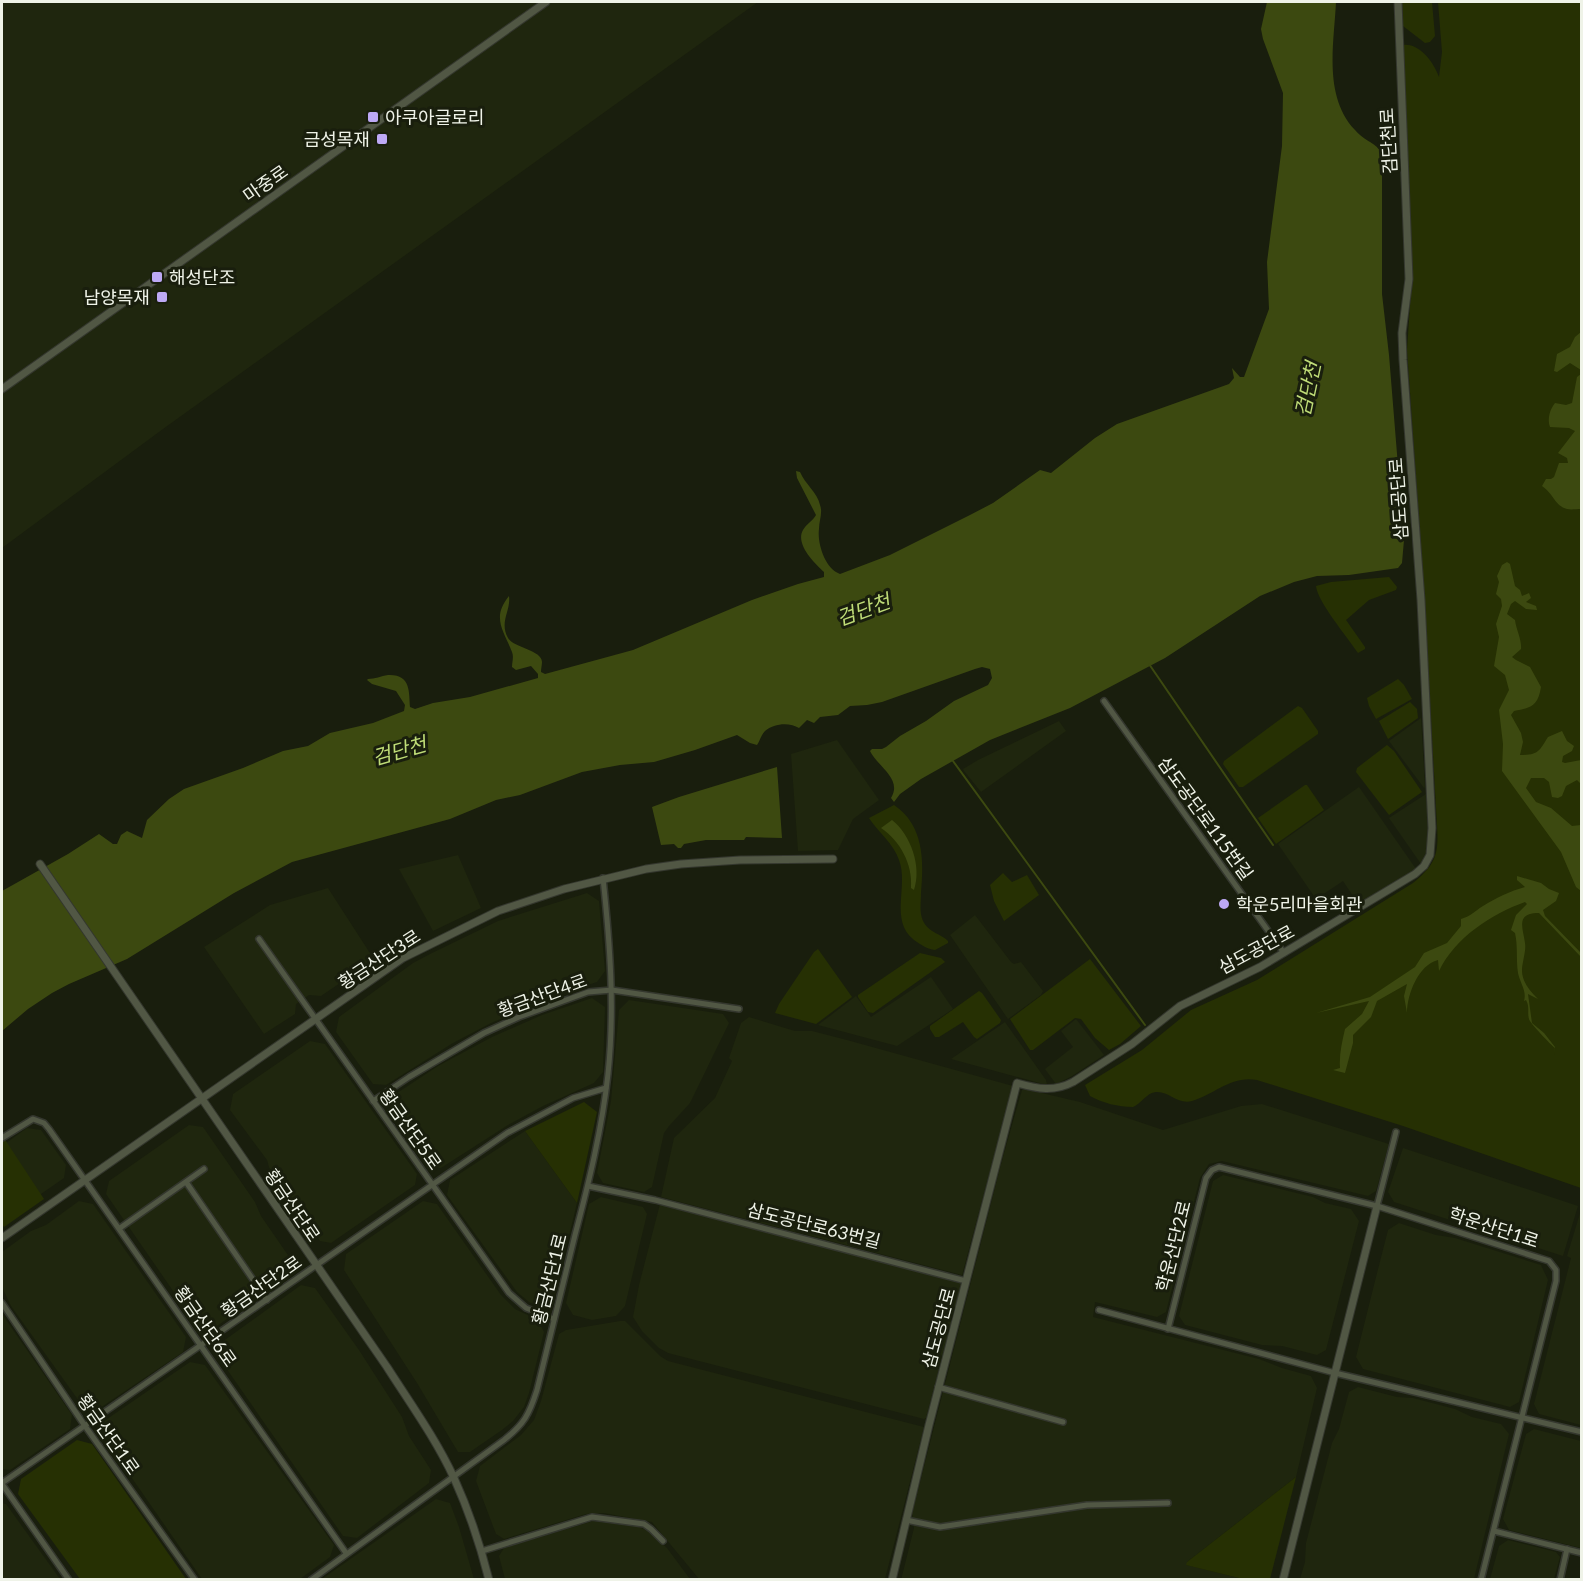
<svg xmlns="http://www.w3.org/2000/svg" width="1583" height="1581" viewBox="0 0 1583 1581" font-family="Lato,'Noto Sans KR',sans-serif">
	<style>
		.built { fill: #1f260e }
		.green { fill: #263003 }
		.water { fill: #3c4910 }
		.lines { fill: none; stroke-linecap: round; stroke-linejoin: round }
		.stream { stroke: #3c4910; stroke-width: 2 }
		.minor-casing { stroke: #34372e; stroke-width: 8 }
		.tertiary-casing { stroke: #34372e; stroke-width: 9 }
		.minor { stroke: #515744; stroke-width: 5 }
		.tertiary { stroke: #515744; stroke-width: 7 }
		.poi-dot { fill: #bda9f5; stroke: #191e0d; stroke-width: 2 }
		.labels { text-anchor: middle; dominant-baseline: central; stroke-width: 6; stroke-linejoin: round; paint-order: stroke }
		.poi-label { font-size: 18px; fill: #eff3e8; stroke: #191e0d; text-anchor: start }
		.street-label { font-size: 18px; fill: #eff3e8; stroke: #191e0d }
		.water-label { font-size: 20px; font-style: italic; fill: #bfdc77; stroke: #191e0d }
	</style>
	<rect width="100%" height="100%" fill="#191e0d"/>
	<!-- built -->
	<g class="built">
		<polygon points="2,2 758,2 163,429 2,548"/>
		<polygon points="1421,718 1425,787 1424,788 1389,741"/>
		<polygon points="1059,721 1066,731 981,792 964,771 963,769 978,760"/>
		<polygon points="837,740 879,800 853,819 838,850 798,851 791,754"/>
		<polygon points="1359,787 1416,869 1359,905 1343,881 1316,899 1278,844"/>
		<polygon points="1426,794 1428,795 1429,834 1427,850 1421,864 1389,818"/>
		<polygon points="458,855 481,908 433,931 399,869"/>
		<polygon points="328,888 377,964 367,972 346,979 321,996 309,995 296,1004 295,1014 264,1034 204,947 270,905"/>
		<polygon points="587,893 599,901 605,971 597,982 563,993 491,1023 453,1043 386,1085 373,1084 336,1032 339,1017 413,963 432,953 498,921"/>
		<polygon points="975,915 1011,962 1014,964 1021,962 1043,991 1041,995 1008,1019 950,935"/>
		<polygon points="931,977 953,1009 897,1046 818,1025 856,996 871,1017"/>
		<polygon points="592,998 605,1007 603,1072 594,1083 543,1106 508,1125 441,1168 427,1166 389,1113 391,1097 438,1066 492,1037 542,1015"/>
		<polygon points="629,1000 723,1014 729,1023 690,1103 669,1126 664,1133 652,1187 644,1192 603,1183 597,1173 611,1101 619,1010"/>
		<polygon points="749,1017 795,1031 812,1031 847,1040 1013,1086 962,1275 661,1197 674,1138 715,1098 732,1061 729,1058 741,1023"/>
		<polygon points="1076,1019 1104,1055 1072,1076 1056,1084 1045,1069 1073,1047 1061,1031"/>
		<polygon points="1005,1022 1046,1080 1047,1085 951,1059"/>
		<polygon points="310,1041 325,1044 417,1174 415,1185 331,1243 320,1241 271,1174 267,1160 230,1110 233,1094"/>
		<polygon points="1022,1090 1029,1090 1080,1102 1163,1130 1241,1106 1262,1104 1389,1144 1376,1191 1368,1196 1222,1161 1209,1164 1200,1178 1166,1312 1157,1317 1095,1302 1093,1317 1259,1359 1282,1368 1311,1376 1317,1388 1296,1477 1187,1562 1187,1565 1243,1579 901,1580 914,1528 912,1514 1001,1164"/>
		<polygon points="189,1125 203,1127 255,1202 261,1216 292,1261 290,1273 213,1329 198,1327 106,1194 109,1181"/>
		<polygon points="27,1128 41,1130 66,1165 64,1178 2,1221 2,1146"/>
		<polygon points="525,1131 577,1203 553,1302 542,1308 529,1302 517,1292 447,1195 450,1180"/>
		<polygon points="1403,1148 1578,1206 1563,1256 1394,1202 1388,1192"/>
		<polygon points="1223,1175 1313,1197 1325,1203 1351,1209 1359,1221 1326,1350 1317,1355 1282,1346 1262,1345 1185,1325 1179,1316 1213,1181"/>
		<polygon points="601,1197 643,1207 647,1214 625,1306 616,1316 592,1320 573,1315 566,1303 589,1204"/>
		<polygon points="79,1201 93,1204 186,1337 183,1352 97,1410 84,1408 11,1306 2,1287 2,1252 31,1231 46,1225"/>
		<polygon points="423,1201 437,1204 501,1295 515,1309 538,1320 544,1332 529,1393 524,1407 513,1421 502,1430 470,1452 458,1452 417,1383 344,1270 346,1254"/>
		<polygon points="660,1204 960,1283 961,1285 926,1418 924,1419 668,1353 659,1348 642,1331 633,1317 639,1285"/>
		<polygon points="1581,1210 1581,1425 1539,1414 1534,1404 1571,1258 1567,1256"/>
		<polygon points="1399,1223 1436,1235 1455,1238 1541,1265 1548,1280 1519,1402 1510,1407 1363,1369 1356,1357 1375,1281 1388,1230"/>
		<polygon points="301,1285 315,1288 359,1350 402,1417 409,1436 431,1470 429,1483 357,1538 343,1536 219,1358 222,1342"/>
		<polygon points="2,1314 72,1415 70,1429 10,1470 2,1469"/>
		<polygon points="620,1321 625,1321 660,1356 668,1361 924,1427 885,1579 699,1579 652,1522 604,1513 586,1514 504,1539 496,1534 476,1481 480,1466 521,1435 534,1420 541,1401 559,1334 566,1330"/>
		<polygon points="190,1362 205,1365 334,1545 330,1557 300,1579 202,1579 102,1435 104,1421"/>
		<polygon points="1358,1387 1397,1397 1413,1398 1455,1409 1472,1417 1501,1424 1509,1434 1474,1579 1300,1579 1305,1562 1306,1543 1332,1443 1339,1429 1349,1392"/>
		<polygon points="1534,1429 1581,1441 1581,1548 1509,1530 1503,1519 1526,1434"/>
		<polygon points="436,1499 450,1503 459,1527 474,1579 322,1579"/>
		<polygon points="2,1503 6,1504 60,1579 2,1579"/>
		<polygon points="593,1521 639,1527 648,1531 667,1548 690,1579 505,1579 499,1556 504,1548"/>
		<polygon points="1508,1540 1556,1552 1560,1557 1554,1579 1490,1579 1499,1546"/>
	</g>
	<!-- green -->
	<g class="green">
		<polygon points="1401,2 1432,2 1435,36 1430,42 1425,43 1403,26"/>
		<path d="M1438,2H1581V1188L1403,1126L1257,1080C1232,1075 1215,1094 1192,1101C1178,1105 1169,1091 1156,1092C1146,1093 1141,1104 1133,1107C1118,1107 1103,1103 1090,1096L1085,1085L1142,1050L1191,1010L1257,980L1413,883C1436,864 1439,854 1437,825L1423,575L1407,350L1412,276L1403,56V45C1420,43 1434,63 1439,77L1442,52Z"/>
		<path d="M1389,577L1397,587L1396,590L1369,600L1346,620L1365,647V649L1358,653C1348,638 1317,601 1316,586L1331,582Z"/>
		<polygon points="1398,679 1404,685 1412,699 1376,719 1369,706 1367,698"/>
		<polygon points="1410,702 1417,709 1418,718 1388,739 1379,721"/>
		<polygon points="1298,706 1302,708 1318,731 1318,734 1243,787 1239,787 1223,764 1224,761"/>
		<polygon points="1387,745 1394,751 1422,792 1389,815 1356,772 1357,768"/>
		<polygon points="1305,785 1307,785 1324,810 1276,844 1258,818"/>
		<path d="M894,805C924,825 924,861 921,893C921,903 919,912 923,921C929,933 940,933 948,941V943L935,950C927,949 921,945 914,940C889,920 909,886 899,860C894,844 878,832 869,818Z"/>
		<polygon points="1003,873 1012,882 1027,875 1039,895 1004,921 994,901 990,885"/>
		<polygon points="818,949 852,997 816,1024 775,1013 779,1004 814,952"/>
		<polygon points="920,953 941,958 945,962 873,1013 868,1012 858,997 858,995"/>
		<polygon points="1090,959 1141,1026 1120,1044 1109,1050 1095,1038 1081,1019 1075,1018 1033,1050 1030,1050 1010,1019"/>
		<polygon points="979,991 982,993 1001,1020 1000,1023 977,1039 974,1037 963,1022 939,1037 935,1037 930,1029 930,1026"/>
		<polygon points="584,1102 597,1112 577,1203 525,1131"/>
		<polygon points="2,1135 44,1199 4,1227 2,1224"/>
		<polygon points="77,1440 92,1444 186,1579 80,1579 18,1494 21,1479"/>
		<polygon points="1296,1477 1270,1579 1243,1579 1186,1565 1187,1562"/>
	</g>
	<!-- water -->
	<g class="water">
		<path d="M1267,2H1336C1334,44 1323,96 1355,130C1362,139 1373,142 1380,150L1382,167V294L1389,355L1404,540L1402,563L1398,568L1349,575L1317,576L1294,582L1260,596L1165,658L1070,708L990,740L921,779L900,794L894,802L891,798C903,779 877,766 870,751L872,749H882L886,747L900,736L926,721L954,701L988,685L992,678L990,669L982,667L975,669L882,702L867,705L850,706L838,715L820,717L814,723L807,720L799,728C790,722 774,723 765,731C761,735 760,741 757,745L750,743L737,735L695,750L654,762L620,765L582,772L520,795L496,800L450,819L292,862L234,893L127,959L69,984L52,993L28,1009L2,1031V891L68,854L99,834L113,844H117L121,835L127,831L142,838L147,820L169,799L184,789L243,768L283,751L308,746L330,733L373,723L404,711L405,705L396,691L372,684L367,680L368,679C375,679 381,676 388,675C411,674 409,692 410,707L415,709L433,703L470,697L538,678V674L531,666L516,670L512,667C512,662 514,657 512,652C504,631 491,618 509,596C511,611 499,622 508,638C514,648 542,650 542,662C542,665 541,668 541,672L545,674L633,650L752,600L798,584L824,577V572C814,563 795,544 803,530C806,524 813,521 816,515L797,478L796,471L800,472C805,484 817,492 820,505C823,513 819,520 819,529C817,543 825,569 840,574L890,555L970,515L993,503L1040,470L1051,473L1095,438L1117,424L1229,384L1234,378L1232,368L1240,377H1244L1269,309L1267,262L1282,146L1283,93L1263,39L1261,29Z"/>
		<polygon points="1581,332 1581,370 1570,363 1557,372 1554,371 1557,354 1570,347 1575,337"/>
		<path d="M1581,374V509C1577,509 1571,510 1567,509C1555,506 1553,493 1542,486L1546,479H1551L1554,477L1559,463H1568L1567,458L1558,453L1575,431L1569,428L1550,427C1547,419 1550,409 1555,403L1566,405L1572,403L1577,377Z"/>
		<path d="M1507,562L1510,564L1515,586L1520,590L1522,596L1529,593L1531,598L1526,602L1536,606L1537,610L1526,609L1515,601L1511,604L1507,614L1515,620C1516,629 1522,640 1521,649L1512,657L1516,660L1530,667L1541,687C1538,706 1531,708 1514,711L1511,715L1521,733L1523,742L1520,755C1539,755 1539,751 1548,737L1562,731L1567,741L1574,746L1572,751L1563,756L1562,762L1565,763L1581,760V792L1580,783L1577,780L1566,786L1562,796L1558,798L1552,797L1549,782L1544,778H1531L1526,788L1536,802L1551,808L1572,826L1581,825V891L1576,887L1561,852L1502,771L1503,744L1499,710L1509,690L1505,675L1494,666L1499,637L1496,624L1502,606L1501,599L1496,594L1499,582L1497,576L1502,565Z"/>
		<polygon points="777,767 782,838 746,837 744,840 706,840 684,844 681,848 678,848 674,844 661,845 652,807 679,797"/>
		<path d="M892,820C911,835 922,867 914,890L911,888C913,864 900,841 881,828Z"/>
		<path d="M1517,876L1541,883L1549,889L1559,893L1556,901L1543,910L1545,916L1581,953V957L1539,913C1515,913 1523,928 1525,943C1526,949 1524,956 1523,962C1519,978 1527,988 1538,999L1528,994L1532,1023L1544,1033L1555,1047L1554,1055L1555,1048C1551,1045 1529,1022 1529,1019C1527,1012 1530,1007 1526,1000L1524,1001C1527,991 1520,983 1518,973C1516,960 1518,946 1515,933L1511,930L1516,915L1527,904L1525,902C1491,914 1455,938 1439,971L1438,960C1418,965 1407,995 1407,1013L1404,996L1407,984L1377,1001L1371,1017L1353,1035V1043L1345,1073L1333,1070L1340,1068C1339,1055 1342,1042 1345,1029L1362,1014L1369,1001L1316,1013L1370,997L1415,967L1424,953L1447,943L1461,926V919C1471,916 1475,911 1483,906C1496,898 1510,891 1525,887L1517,880Z"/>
	</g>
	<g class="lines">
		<!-- stream -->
		<g class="stream">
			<polyline points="1149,664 1273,845"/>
			<polyline points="953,761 1145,1025"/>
		</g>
		<defs>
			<g id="minor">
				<polyline points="1104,701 1284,953"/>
				<polyline points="259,939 509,1293 526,1308 554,1319"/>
				<polyline points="373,1101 409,1077 484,1033 519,1017 588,992 612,990 739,1009"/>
				<polyline points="2,1138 33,1119 44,1123 49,1129 346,1553"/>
				<polyline points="186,1182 267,1300"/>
				<polyline points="588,1186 655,1200 966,1281"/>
				<polyline points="1377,1206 1396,1132"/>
				<polyline points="120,1228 204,1169"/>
				<polyline points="2,1303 85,1426 195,1580"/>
				<polyline points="1099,1310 1335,1373 1582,1432"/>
				<polyline points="1168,1329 1206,1178 1212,1170 1219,1167 1377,1206 1549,1261 1556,1270 1556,1281 1481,1580"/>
				<polyline points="938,1387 1063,1422"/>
				<polyline points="2,1483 507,1133 573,1098 606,1088"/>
				<polyline points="2,1484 69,1580"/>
				<polyline points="906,1520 940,1527 1087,1505 1168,1503"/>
				<polyline points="1494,1531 1582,1553"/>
				<polyline points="482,1551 592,1517 644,1524 651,1529 663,1541"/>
				<path d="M311,1580L504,1440C524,1424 529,1415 537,1390C549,1339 562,1287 575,1235C589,1182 602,1129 608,1074C615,1008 610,944 603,878"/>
				<polyline points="1560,1580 1567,1549"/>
			</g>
			<g id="tertiary">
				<polyline points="2,389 546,2"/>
				<path d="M40,864L387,1367C410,1403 436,1439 454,1478C469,1511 480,1544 489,1580"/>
				<polyline points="2,1238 403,958 498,911 564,889 646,869 681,864 740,860 833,859"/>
				<path d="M892,1580L929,1425L1017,1083C1038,1089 1054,1092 1073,1082L1132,1044L1180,1006L1260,967L1415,874L1424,866L1430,855L1432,828L1421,600L1403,360L1402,333L1409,279L1398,2"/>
				<polyline points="1283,1580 1377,1206"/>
			</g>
		</defs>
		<!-- minor casing -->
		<use href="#minor" class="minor-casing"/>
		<!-- tertiary casing -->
		<use href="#tertiary" class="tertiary-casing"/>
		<!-- minor -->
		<use href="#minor" class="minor"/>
		<!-- tertiary -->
		<use href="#tertiary" class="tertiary"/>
	</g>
	<!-- markers -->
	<g class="poi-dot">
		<rect x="367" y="111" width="12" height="12" rx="3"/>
		<rect x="376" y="133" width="12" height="12" rx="3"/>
		<rect x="151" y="271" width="12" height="12" rx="3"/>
		<rect x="156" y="291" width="12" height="12" rx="3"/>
		<circle cx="1224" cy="904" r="6"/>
	</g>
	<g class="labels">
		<!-- poi labels -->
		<g class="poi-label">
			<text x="385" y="117">아쿠아글로리</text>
			<text x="370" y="139" text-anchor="end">금성목재</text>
			<text x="169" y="277">해성단조</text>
			<text x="150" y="297" text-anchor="end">남양목재</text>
			<text x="1236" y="904">학운5리마을회관</text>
		</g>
		<!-- street labels -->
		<g class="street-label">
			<text transform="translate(1388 141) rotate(-93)">검단천로</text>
			<text transform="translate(265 183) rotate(-35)">마중로</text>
			<text transform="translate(1398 499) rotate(-94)">삼도공단로</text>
			<text transform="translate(1206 818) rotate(54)">삼도공단로115번길</text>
			<text transform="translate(1256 949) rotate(-28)">삼도공단로</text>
			<text transform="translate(379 959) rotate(-33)">황금산단3로</text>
			<text transform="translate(542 995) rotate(-20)">황금산단4로</text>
			<text transform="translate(411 1129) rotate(55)">황금산단5로</text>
			<text transform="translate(293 1205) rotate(56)">황금산단로</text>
			<text transform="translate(814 1225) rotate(14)">삼도공단로63번길</text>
			<text transform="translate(1494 1227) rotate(18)">학운산단1로</text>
			<text transform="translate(1173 1246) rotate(-76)">학운산단2로</text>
			<text transform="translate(549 1279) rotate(-76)">황금산단1로</text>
			<text transform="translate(261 1286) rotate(-35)">황금산단2로</text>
			<text transform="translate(206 1326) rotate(55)">황금산단6로</text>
			<text transform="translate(938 1328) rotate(-75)">삼도공단로</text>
			<text transform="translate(109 1434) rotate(55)">황금산단1로</text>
		</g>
		<!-- water labels -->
		<g class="water-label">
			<text transform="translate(1307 389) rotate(-78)">검단천</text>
			<text transform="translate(863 609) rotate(-20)">검단천</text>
			<text transform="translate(399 750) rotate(-16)">검단천</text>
		</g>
	</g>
	<!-- border -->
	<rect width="1583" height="1581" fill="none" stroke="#eff3e8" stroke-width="6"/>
</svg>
